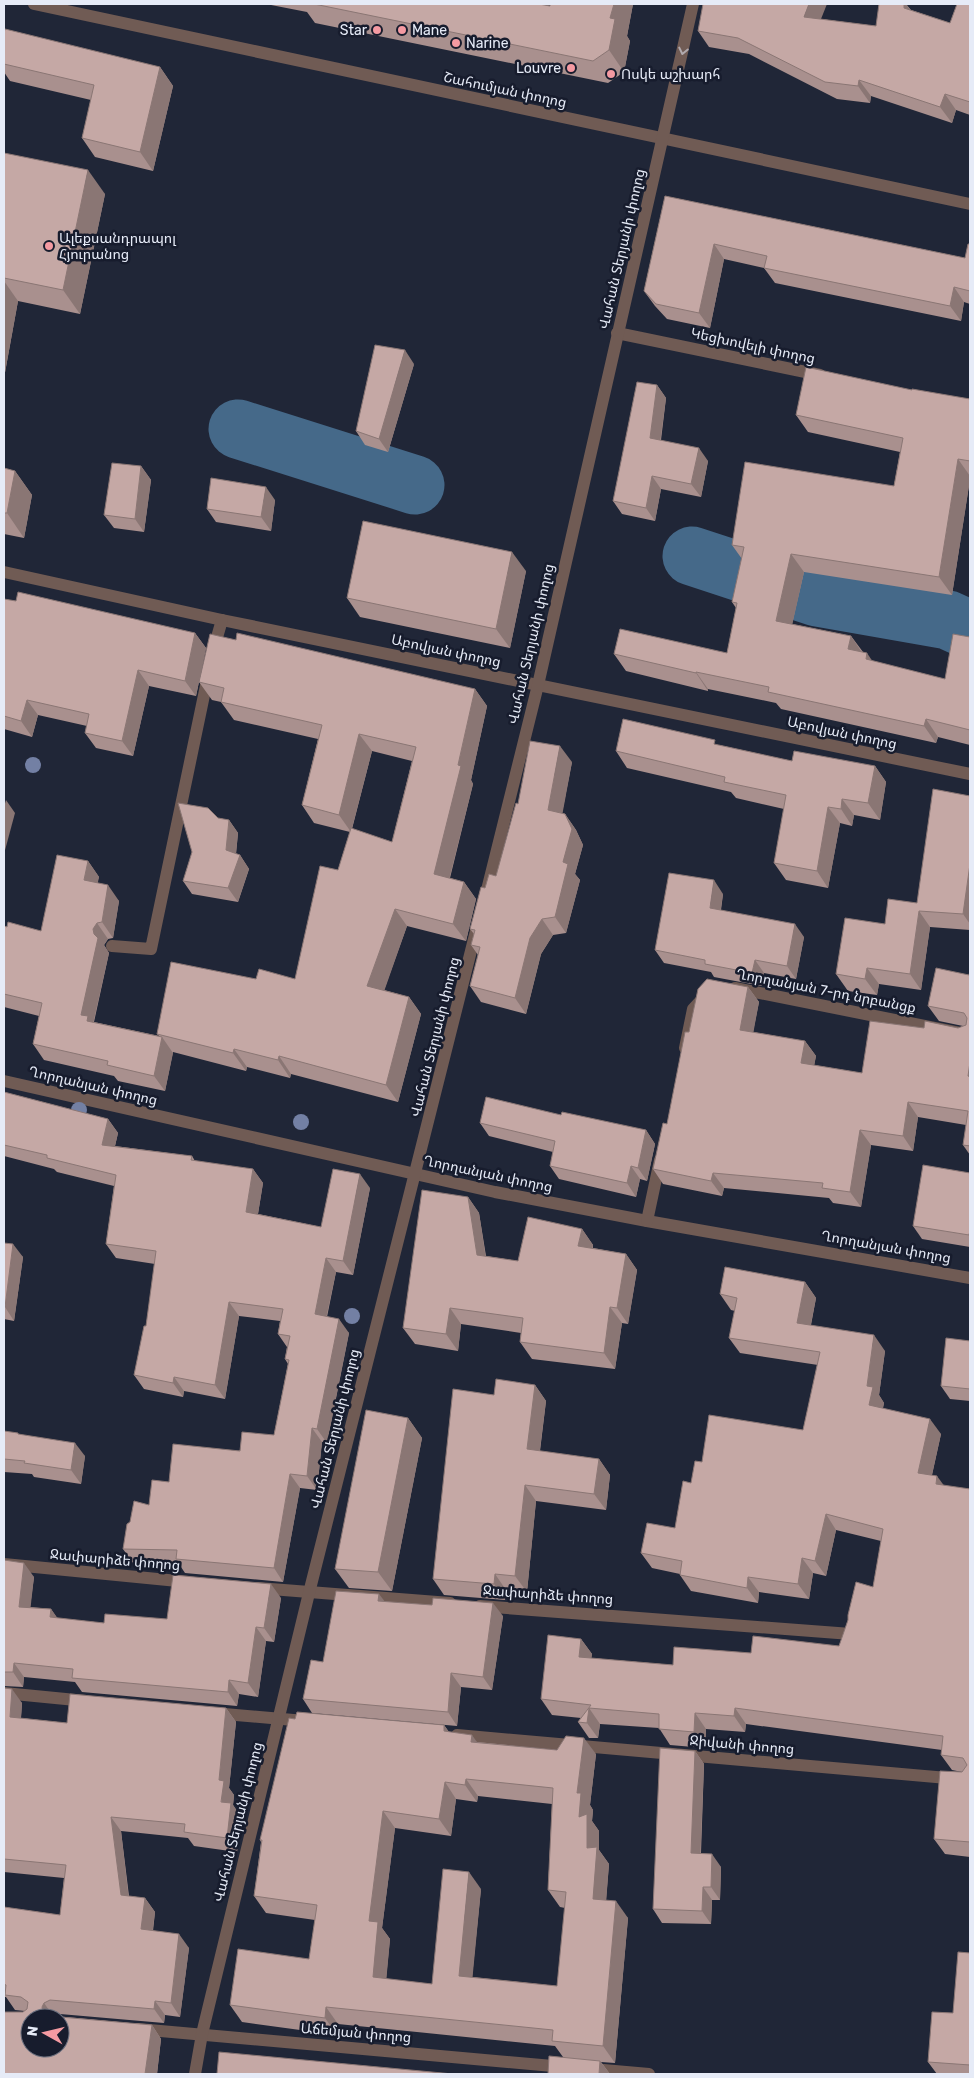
<svg xmlns="http://www.w3.org/2000/svg" width="974" height="2078" viewBox="0 0 974 2078" font-family="Rubik,'Noto Sans Armenian',sans-serif">
	<style>
		.lines { fill: none; stroke-linecap: round; stroke-linejoin: round }
		.river { stroke: #456989; stroke-width: 59 }
		.minor { stroke: #705b54; stroke-width: 12 }
		.tree { fill: #7380a4 }
		.wall { fill: #a9908e; fill-rule: evenodd }
		.shaded-wall { fill: #8a7674 }
		.building { fill: #c5a8a5; stroke: #8a7674; fill-rule: evenodd }
		.oneway { stroke: #b1aaae }
		.poi-dot { fill: #f49aa2; stroke: #171c2d; stroke-width: 2 }
		.labels { text-anchor: middle; dominant-baseline: central; stroke-width: 5; stroke-linejoin: round; paint-order: stroke }
		.poi-label { font-size: 14px; fill: #e6ebf7; stroke: #171c2d; text-anchor: start }
		.street-label { font-size: 14px; fill: #e6ebf7; stroke: #171c2d }
	</style>
	<rect width="100%" height="100%" fill="#202637"/>
	<g class="lines">
		<!-- river -->
		<g class="river">
			<polyline points="238,429 415,485"/>
			<polyline points="692,556 817,597 948,620 970,630"/>
		</g>
		<!-- minor -->
		<g class="minor">
			<polyline points="34,4 970,204"/>
			<polyline points="617,333 820,375"/>
			<polyline points="4,572 222,620 970,774"/>
			<polyline points="213,651 222,620"/>
			<polyline points="487,890 538,685 693,4"/>
			<polyline points="112,946 151,949 208,676"/>
			<polyline points="735,988 970,1035"/>
			<polyline points="685,1048 693,1009 705,996"/>
			<polyline points="4,1081 495,1192 647,1221 970,1278"/>
			<polyline points="647,1221 660,1160"/>
			<polyline points="4,1564 188,1582"/>
			<polyline points="258,1588 450,1603"/>
			<polyline points="480,1606 851,1634"/>
			<polyline points="4,1693 86,1701"/>
			<polyline points="213,1713 305,1721"/>
			<polyline points="457,1735 970,1780"/>
			<polyline points="138,2029 564,2067"/>
			<polyline points="592,2069 649,2074"/>
			<polyline points="195,2074 202,2034 309,1593 476,931"/>
		</g>
	</g>
	<!-- trees -->
	<g class="tree">
		<circle cx="33" cy="765" r="8"/>
		<circle cx="79" cy="1110" r="8"/>
		<circle cx="301" cy="1122" r="8"/>
		<circle cx="352" cy="1316" r="8"/>
	</g>
	<!-- wall -->
	<g class="wall">
		<polygon points="266,4 539,4 550,6 550,4 633,4 627,36 630,41 624,72 608,83 315,23 307,12"/>
		<polygon points="906,4 911,10 950,23 970,4 970,115 956,110 952,123 871,96 870,103 837,99 749,54 709,47 698,31 821,19 876,26"/>
		<polygon points="4,33 160,67 173,86 153,171 95,157 82,138 91,100 10,81 4,72"/>
		<polygon points="4,153 105,194 80,314 18,301 4,378"/>
		<polygon points="665,196 965,258 970,244 970,304 964,302 961,321 775,283 764,268 724,259 710,328 667,319 655,306 644,291"/>
		<polygon points="414,364 388,452 365,445 356,431"/>
		<polygon points="657,385 666,398 661,440 708,461 701,497 661,489 655,521 622,514 613,501"/>
		<polygon points="912,390 970,399 970,479 952,595 804,572 792,624 851,636 863,652 872,661 945,679 970,637 970,745 938,737 936,743 781,709 776,703 708,689 708,691 626,671 614,654 727,653 736,608 732,602 742,559 732,545 894,486 900,452 808,432 796,415"/>
		<polygon points="141,466 151,480 144,532 114,528 104,515"/>
		<polygon points="4,468 15,471 32,495 24,538 4,534"/>
		<polygon points="275,500 271,531 216,522 207,509"/>
		<polygon points="526,571 510,648 360,617 347,598"/>
		<polygon points="4,599 195,633 206,648 196,696 149,686 133,756 96,748 85,733 87,726 38,715 32,737 4,729"/>
		<path d="M236,640L475,689L487,706L471,780L473,784L450,878L464,882L476,899L466,941L407,926L384,990L409,997L421,1014L398,1102L291,1074L290,1078L247,1067L246,1071L173,1052L165,1091L118,1081L114,1076L44,1060L33,1044L39,1016L4,1007V926L41,931L88,861L99,877L97,883L119,901L113,938L108,939L104,945L109,953L94,1022L159,1036L157,1034L256,979H295L338,870L350,832L314,823L302,805L318,739L234,720L221,702L212,700L199,682ZM372,751L412,761L392,842L352,829Z"/>
		<polygon points="719,745 792,761 875,766 886,782 880,820 854,815 852,826 840,823 828,888 786,880 774,863 784,809 736,798 731,792 627,768 616,751"/>
		<polygon points="572,762 562,813 565,814 576,830 583,845 575,874 580,880 566,933 553,935 541,954 526,1014 481,1002 470,986 478,955 471,945 474,934 470,929 485,888 496,876 518,804"/>
		<polygon points="970,796 970,930 930,927 921,990 879,984 877,995 848,991 836,974 885,924 917,903"/>
		<polygon points="218,818 229,820 238,833 236,854 240,855 249,869 238,902 192,894 183,881"/>
		<polygon points="723,894 721,910 804,937 796,979 764,973 762,986 714,977 711,972 664,963 655,950"/>
		<polygon points="969,975 970,1146 966,1125 918,1117 913,1151 871,1145 861,1207 833,1203 829,1198 724,1188 722,1196 663,1184 653,1169 667,1124 689,1032 748,987 759,1002 753,1032 805,1041 816,1056 814,1065 862,1073 924,1028 958,1028 963,1026 939,1021 928,1006"/>
		<polygon points="4,1092 108,1119 118,1133 115,1146 192,1156 195,1161 253,1169 263,1183 258,1214 321,1227 370,1188 353,1275 336,1272 327,1317 349,1333 327,1443 322,1442 317,1490 300,1488 283,1582 185,1573 179,1564 133,1563 123,1549 130,1522 149,1505 169,1482 274,1435 288,1364 285,1359 287,1347 278,1334 280,1321 239,1316 225,1399 184,1391 183,1397 144,1389 134,1375 146,1326 155,1264 116,1258 106,1244 114,1186 57,1172 54,1169 4,1156"/>
		<polygon points="561,1115 646,1130 655,1144 647,1181 640,1179 636,1197 559,1179 550,1166 553,1152 489,1136 480,1123"/>
		<polygon points="963,1145 970,1146 970,1155"/>
		<polygon points="970,1173 970,1247 922,1239 913,1226"/>
		<polygon points="468,1197 479,1213 486,1256 518,1261 582,1229 593,1245 593,1248 626,1254 637,1270 628,1324 622,1323 615,1369 532,1359 520,1342 521,1333 461,1324 458,1351 415,1344 403,1328"/>
		<polygon points="4,1243 23,1257 14,1321 4,1319"/>
		<polygon points="805,1282 816,1298 811,1325 885,1351 879,1395 884,1403 883,1408 941,1434 932,1475 944,1486 970,1489 970,1857 945,1854 934,1839 962,1772 952,1770 941,1755 942,1750 746,1724 745,1732 706,1729 705,1748 670,1745 659,1728 600,1724 598,1738 589,1738 578,1722 581,1718 552,1715 541,1699 581,1639 592,1654 591,1658 673,1665 751,1653 839,1646 873,1587 881,1541 836,1530 826,1576 813,1573 809,1599 759,1592 758,1603 691,1591 680,1575 680,1574 652,1568 641,1553 675,1528 691,1483 702,1462 803,1430 818,1365 740,1353 729,1338 735,1311 731,1310 720,1294"/>
		<polygon points="970,1341 970,1401 950,1399 941,1386"/>
		<polygon points="535,1385 546,1401 540,1451 599,1459 610,1475 606,1510 536,1501 527,1592 506,1590 505,1600 444,1595 433,1579 494,1395"/>
		<polygon points="408,1418 422,1438 392,1591 349,1588 335,1569"/>
		<polygon points="4,1431 19,1434 85,1456 81,1484 34,1477 32,1474 4,1472"/>
		<polygon points="4,1560 34,1577 30,1607 51,1609 57,1618 104,1623 167,1619 281,1598 274,1642 266,1641 258,1697 239,1694 237,1706 82,1692 75,1682 24,1677 23,1687 4,1686"/>
		<polygon points="385,1602 503,1616 492,1690 461,1687 457,1726 312,1713 303,1699 323,1662"/>
		<polygon points="4,1688 22,1703 21,1718 67,1723 226,1708 236,1722 229,1788 234,1795 233,1805 241,1817 237,1852 194,1846 188,1838 121,1831 129,1896 145,1898 155,1912 153,1931 189,1948 180,2017 165,2015 164,2023 60,2014 55,2016 152,2025 161,2039 157,2074 4,2074 23,2012 25,2011 15,2010 6,1997 4,1997 4,1907 60,1915 64,1878 4,1872"/>
		<path d="M295,1719L444,1725L449,1732L477,1742L596,1754L590,1805L593,1810L592,1821L599,1831V1850L609,1864L606,1900L628,1918L615,2063L601,2062L610,2074H548L563,2057L555,2046L338,2024L337,2035L242,2022L230,2005L309,1959L315,1920L266,1913L254,1896L261,1842L260,1840ZM478,1796L552,1804L548,1890L560,1907L565,1908L557,1986L472,1977L481,1889L432,1984L386,1979L390,1939L382,1928L395,1828L451,1836L456,1799L477,1802Z"/>
		<polygon points="695,1751 704,1764 701,1853 721,1867 720,1900 712,1900 711,1924 662,1923 653,1909"/>
		<polygon points="970,1953 970,2074 937,2074 928,2062 953,2013"/>
	</g>
	<!-- shaded-wall -->
	<g class="shaded-wall">
		<polygon points="614,4 633,4 627,36 630,41 624,72 609,50 610,18"/>
		<polygon points="809,4 827,4 815,34 804,17"/>
		<polygon points="904,4 906,4 916,18 904,8"/>
		<polygon points="160,67 173,86 153,171 140,152"/>
		<polygon points="859,80 871,96 870,103 858,86"/>
		<polygon points="945,94 956,110 952,123 940,107"/>
		<polygon points="88,170 105,194 80,314 63,290"/>
		<polygon points="714,244 724,259 710,328 699,313"/>
		<polygon points="4,281 18,301 4,378"/>
		<polygon points="954,287 964,302 961,321 950,306"/>
		<polygon points="405,350 414,364 388,452 379,439"/>
		<polygon points="657,385 666,398 659,451 650,438"/>
		<polygon points="699,448 708,461 701,497 691,484"/>
		<polygon points="958,459 970,476 970,479 952,595 939,577"/>
		<polygon points="141,466 151,480 144,532 135,519"/>
		<polygon points="15,471 32,495 24,538 7,513"/>
		<polygon points="652,476 661,489 655,521 646,508"/>
		<polygon points="266,487 275,500 271,531 261,517"/>
		<polygon points="512,552 526,571 510,648 496,629"/>
		<polygon points="791,554 804,572 789,639 776,621"/>
		<polygon points="195,633 206,648 196,696 185,681"/>
		<polygon points="851,636 863,654 848,649"/>
		<polygon points="867,653 879,671 866,659"/>
		<polygon points="138,670 149,686 133,756 122,741"/>
		<polygon points="696,672 708,689 708,691 696,673"/>
		<polygon points="475,689 487,706 471,780 473,784 446,892 434,874"/>
		<polygon points="27,700 38,715 32,737 21,721"/>
		<polygon points="926,719 938,737 936,743 924,726"/>
		<polygon points="359,734 372,751 351,832 339,815"/>
		<polygon points="560,746 572,762 560,827 548,810"/>
		<polygon points="875,766 886,782 880,820 868,803"/>
		<polygon points="842,799 854,815 852,826 841,809"/>
		<polygon points="6,800 15,813 4,854 4,807"/>
		<polygon points="828,807 840,823 828,888 817,871"/>
		<polygon points="565,814 576,830 583,845 575,874 580,880 566,933 555,917 563,862"/>
		<polygon points="229,820 238,833 235,863 226,850"/>
		<polygon points="240,855 249,869 238,902 228,888"/>
		<polygon points="88,861 99,877 95,896 84,880"/>
		<polygon points="970,864 970,924 963,914"/>
		<polygon points="714,880 723,894 719,921 710,908"/>
		<polygon points="464,882 476,899 466,941 453,924"/>
		<polygon points="108,885 119,901 113,938 102,922"/>
		<polygon points="395,909 407,926 380,1003 367,986"/>
		<polygon points="919,911 930,927 921,990 910,974"/>
		<polygon points="542,919 553,935 541,954 526,1014 515,998 530,938"/>
		<polygon points="97,923 108,939 104,945 109,953 93,1024 98,1036 81,1015 94,934 93,929"/>
		<polygon points="795,924 804,937 796,979 787,966"/>
		<polygon points="755,960 764,973 762,986 752,973"/>
		<polygon points="867,968 879,984 877,995 865,979"/>
		<polygon points="748,987 759,1002 751,1045 740,1030"/>
		<polygon points="409,997 421,1014 398,1102 386,1085"/>
		<polygon points="162,1037 173,1053 165,1091 154,1076"/>
		<polygon points="805,1041 816,1056 812,1078 801,1063"/>
		<polygon points="234,1049 247,1067 246,1071 233,1053"/>
		<polygon points="279,1056 291,1074 290,1078 278,1060"/>
		<polygon points="970,1062 970,1080 968,1076"/>
		<polygon points="908,1102 918,1117 913,1151 903,1136"/>
		<polygon points="108,1119 118,1133 112,1159 102,1145"/>
		<polygon points="646,1130 655,1144 647,1181 638,1168"/>
		<polygon points="860,1130 871,1145 861,1207 850,1192"/>
		<polygon points="631,1166 640,1179 636,1197 627,1183"/>
		<polygon points="253,1169 263,1183 256,1226 246,1212"/>
		<polygon points="713,1173 724,1188 722,1196 711,1181"/>
		<polygon points="360,1174 370,1188 353,1275 343,1261"/>
		<polygon points="468,1197 479,1213 488,1272 477,1255"/>
		<polygon points="582,1229 593,1245 590,1262 578,1246"/>
		<polygon points="13,1244 23,1257 14,1321 5,1307"/>
		<polygon points="626,1254 637,1270 628,1324 617,1308"/>
		<polygon points="326,1258 336,1272 324,1328 315,1314"/>
		<polygon points="805,1282 816,1298 808,1339 797,1323"/>
		<polygon points="229,1302 239,1316 225,1399 215,1385"/>
		<polygon points="610,1307 622,1323 615,1369 604,1353"/>
		<polygon points="450,1308 461,1324 458,1351 446,1334"/>
		<polygon points="339,1319 349,1333 327,1443 317,1429"/>
		<polygon points="874,1335 885,1351 879,1395 884,1403 880,1420 869,1405 867,1386"/>
		<polygon points="174,1377 184,1391 183,1397 173,1383"/>
		<polygon points="535,1385 546,1401 538,1465 527,1449"/>
		<polygon points="408,1418 422,1438 392,1591 378,1572"/>
		<polygon points="930,1419 941,1434 929,1488 918,1473"/>
		<polygon points="312,1428 322,1442 317,1490 307,1476"/>
		<polygon points="75,1443 85,1456 81,1484 71,1470"/>
		<polygon points="599,1459 610,1475 606,1510 594,1494"/>
		<polygon points="290,1474 300,1488 283,1582 274,1568"/>
		<polygon points="937,1476 948,1491 936,1484"/>
		<polygon points="525,1485 536,1501 527,1592 515,1576"/>
		<polygon points="826,1514 836,1530 826,1576 815,1561"/>
		<polygon points="802,1558 813,1573 809,1599 798,1584"/>
		<polygon points="24,1563 34,1577 29,1621 19,1607"/>
		<polygon points="495,1574 506,1590 505,1600 494,1584"/>
		<polygon points="748,1577 759,1592 758,1603 747,1588"/>
		<polygon points="271,1584 281,1598 274,1642 264,1628"/>
		<polygon points="379,1594 389,1607 378,1601"/>
		<polygon points="493,1603 503,1616 492,1690 483,1677"/>
		<polygon points="51,1609 61,1623 50,1617"/>
		<polygon points="256,1627 266,1641 258,1697 248,1683"/>
		<polygon points="581,1639 592,1654 590,1672 579,1657"/>
		<polygon points="14,1663 24,1677 23,1687 13,1672"/>
		<polygon points="451,1673 461,1687 457,1726 448,1712"/>
		<polygon points="229,1680 239,1694 237,1706 228,1692"/>
		<polygon points="12,1689 22,1703 20,1731 10,1717"/>
		<polygon points="226,1708 236,1722 229,1788 234,1795 233,1805 241,1817 237,1852 227,1838 219,1780"/>
		<polygon points="589,1708 600,1724 598,1738 587,1723"/>
		<polygon points="735,1708 746,1724 745,1732 734,1716"/>
		<polygon points="695,1713 706,1729 705,1748 694,1732"/>
		<polygon points="444,1725 456,1742 444,1731"/>
		<polygon points="472,1735 484,1752 471,1742"/>
		<polygon points="584,1738 596,1754 590,1805 593,1810 592,1821 599,1831 599,1850 609,1864 605,1916 593,1899 587,1848 579,1817 577,1793"/>
		<polygon points="695,1751 704,1764 700,1866 691,1853"/>
		<polygon points="466,1779 478,1796 477,1802 465,1785"/>
		<polygon points="445,1782 456,1799 451,1836 439,1819"/>
		<polygon points="383,1811 395,1828 382,1928 390,1939 385,1994 373,1977 369,1921"/>
		<polygon points="111,1817 121,1831 130,1909 121,1895"/>
		<polygon points="712,1854 721,1867 720,1900 711,1887"/>
		<polygon points="469,1872 481,1889 471,1993 459,1976"/>
		<polygon points="703,1887 712,1900 711,1924 702,1911"/>
		<polygon points="145,1898 155,1912 151,1943 141,1929"/>
		<polygon points="616,1901 628,1918 615,2063 603,2046"/>
		<polygon points="179,1934 189,1948 180,2017 171,2003"/>
		<polygon points="155,2001 165,2015 164,2023 154,2009"/>
		<polygon points="44,2003 54,2017 53,2018 43,2012 42,2007"/>
		<polygon points="326,2007 338,2024 337,2035 325,2018"/>
		<polygon points="152,2025 161,2039 157,2074 145,2074"/>
		<polygon points="600,2061 610,2074 599,2074"/>
	</g>
	<!-- building -->
	<g class="building">
		<polygon points="314,4 539,4 550,6 550,4 614,4 610,18 615,19 609,50 593,61"/>
		<polygon points="703,4 809,4 804,17 876,26 879,4 904,4 904,8 950,23 957,4 970,4 970,102 945,94 940,107 859,80 858,86 825,82 738,38 698,31"/>
		<polygon points="5,29 160,67 140,152 82,138 94,85 4,64 4,33"/>
		<polygon points="4,153 88,170 63,290 4,278"/>
		<polygon points="665,196 965,258 968,244 970,244 970,291 954,287 950,306 764,268 767,256 714,244 699,313 656,304 644,291"/>
		<polygon points="375,345 405,350 379,439 356,431"/>
		<polygon points="806,367 912,390 912,389 970,399 970,461 958,459 939,577 791,554 776,621 851,636 848,649 867,653 866,659 945,679 953,634 970,637 970,730 926,719 924,726 768,692 769,687 696,672 696,673 614,654 620,629 727,653 737,603 732,602 744,547 732,545 745,462 894,486 903,438 796,415"/>
		<polygon points="637,382 657,385 650,438 699,448 691,484 652,476 646,508 613,501"/>
		<polygon points="112,463 141,466 135,519 104,515"/>
		<polygon points="4,468 15,471 7,513 4,513"/>
		<polygon points="211,478 266,487 261,517 207,509"/>
		<polygon points="363,521 512,552 496,629 347,598"/>
		<polygon points="18,592 195,633 185,681 138,670 122,741 85,733 89,714 27,700 21,721 4,716 4,599 16,601"/>
		<polygon points="237,633 475,689 458,765 461,766 434,874 464,882 453,924 395,909 367,986 409,997 386,1085 279,1056 278,1060 234,1049 233,1053 157,1034 171,962 256,979 259,969 295,979 320,866 338,870 351,828 392,842 416,747 359,734 339,815 302,805 322,725 221,702 224,688 199,682 210,634 236,640"/>
		<polygon points="623,719 715,740 714,744 792,761 794,751 875,766 868,803 842,799 841,809 828,807 817,871 774,863 786,795 724,782 725,777 616,751"/>
		<polygon points="530,741 560,746 548,810 565,814 572,829 563,862 568,864 555,917 542,919 530,938 515,998 470,986 480,947 471,945 475,930 470,929 481,887 485,888 489,874 496,876 516,803 518,804"/>
		<polygon points="933,789 970,796 970,864 963,914 919,911 910,974 867,968 865,979 836,974 845,918 885,924 888,899 917,903"/>
		<polygon points="178,803 208,808 218,818 229,820 226,850 240,855 228,888 183,881 192,852"/>
		<polygon points="57,855 88,861 84,880 108,885 102,922 97,923 93,929 94,934 98,938 81,1015 88,1016 87,1021 162,1037 154,1076 107,1065 108,1061 33,1044 42,1003 4,994 4,926 7,927 8,922 41,931"/>
		<polygon points="669,873 714,880 710,908 795,924 787,966 755,960 752,973 705,964 705,960 655,950"/>
		<polygon points="936,968 969,975 970,971 970,1062 968,1076 970,1077 970,1146 963,1145 968,1111 908,1102 903,1136 860,1130 850,1192 822,1188 823,1183 713,1173 711,1181 653,1169 663,1123 667,1124 685,1032 689,1032 698,989 707,979 748,987 740,1030 805,1041 801,1063 862,1073 870,1021 924,1028 925,1021 958,1028 966,1025 967,1018 964,1013 928,1006"/>
		<polygon points="4,1092 108,1119 102,1145 192,1156 191,1160 253,1169 246,1212 321,1227 333,1169 360,1174 343,1261 326,1258 315,1314 339,1319 317,1429 312,1428 307,1476 290,1474 274,1568 176,1559 177,1550 123,1549 127,1524 130,1522 134,1501 149,1505 152,1480 169,1482 173,1444 240,1451 242,1432 274,1435 289,1360 285,1359 290,1336 278,1334 283,1309 229,1302 215,1385 174,1377 173,1383 134,1375 144,1326 146,1326 156,1251 106,1244 116,1175 47,1158 47,1155 4,1145"/>
		<polygon points="486,1097 561,1115 562,1112 646,1130 638,1168 631,1166 627,1183 550,1166 555,1141 480,1123"/>
		<polygon points="923,1165 970,1173 970,1230 969,1235 913,1226"/>
		<polygon points="422,1190 468,1197 477,1255 518,1261 528,1217 582,1229 578,1246 626,1254 617,1308 610,1307 604,1353 520,1342 523,1318 450,1308 446,1334 403,1328"/>
		<polygon points="4,1243 13,1244 5,1307 4,1307"/>
		<polygon points="725,1267 805,1282 797,1323 874,1335 867,1386 873,1387 869,1405 930,1419 918,1473 937,1476 936,1484 970,1489 970,1842 934,1839 940,1771 962,1772 967,1765 963,1758 941,1755 943,1736 735,1708 734,1716 695,1713 694,1732 659,1729 659,1714 589,1708 587,1723 578,1722 591,1705 541,1699 548,1635 581,1639 579,1657 673,1665 674,1647 751,1653 753,1636 839,1646 848,1620 848,1615 856,1582 873,1587 883,1529 826,1514 815,1561 802,1558 798,1584 748,1577 747,1588 680,1575 682,1561 641,1553 647,1523 675,1528 683,1481 691,1483 695,1461 702,1462 709,1415 803,1430 820,1352 729,1338 737,1298 720,1294"/>
		<polygon points="946,1338 970,1341 970,1389 941,1386"/>
		<polygon points="496,1379 535,1385 527,1449 599,1459 594,1494 525,1485 515,1576 495,1574 494,1584 433,1579 453,1389 494,1395"/>
		<polygon points="366,1410 408,1418 378,1572 335,1569"/>
		<polygon points="4,1431 18,1433 18,1434 75,1443 71,1470 24,1463 25,1461 4,1459"/>
		<polygon points="4,1560 24,1563 19,1607 51,1609 50,1617 104,1623 105,1614 167,1619 173,1575 271,1584 264,1628 256,1627 248,1683 229,1680 228,1692 72,1678 73,1669 14,1663 13,1672 4,1672"/>
		<polygon points="336,1591 379,1594 378,1601 432,1605 433,1598 493,1603 483,1677 451,1673 448,1712 303,1699 311,1660 323,1662"/>
		<path d="M4,1688L12,1689L10,1717L67,1723L70,1694L226,1708L219,1780L224,1781L221,1802L231,1803L227,1838L184,1832L185,1824L111,1817L121,1895L145,1898L141,1929L179,1934L171,2003L155,2001L154,2009L50,2000L44,2003L42,2007L43,2012L49,2016L152,2025L145,2074H4V2012H23L27,2009L28,2002L21,1997L5,1995L6,1985L4,1984V1907L60,1915L66,1865L4,1859ZM30,2018H60V2048H30Z"/>
		<path d="M297,1712L444,1725V1731L472,1735L471,1742L557,1750L566,1736L584,1738L577,1793H581L579,1817L587,1814V1848L597,1847L593,1899L616,1901L603,2046L552,2041L553,2030L326,2007L325,2018L230,2005L238,1949L309,1959L317,1905L254,1896L262,1840H260L289,1718L295,1719ZM466,1779L553,1788L548,1890L566,1892L557,1986L459,1976L469,1872L443,1869L432,1984L373,1977L378,1922L369,1921L383,1811L439,1819L445,1782L465,1785Z"/>
		<polygon points="660,1748 695,1751 691,1853 712,1854 711,1887 703,1887 702,1911 653,1909"/>
		<polygon points="958,1952 970,1953 970,2065 928,2062 932,2012 953,2013"/>
		<polygon points="219,2052 453,2074 217,2074"/>
		<polygon points="549,2056 600,2061 599,2074 548,2074"/>
	</g>
	<!-- one-way arrows -->
	<defs><path id="oneway-chevron" d="M-2-3.5L2.5 0L-2 3.5" fill="none" stroke-width="1.6" stroke-linecap="round" stroke-linejoin="round" transform="scale(1.25)"/></defs>
	<use class="oneway" href="#oneway-chevron" transform="translate(683 51) rotate(102)"/>
	<!-- markers -->
	<g class="poi-dot">
		<circle cx="377" cy="30" r="5"/>
		<circle cx="402" cy="30" r="5"/>
		<circle cx="456" cy="43" r="5"/>
		<circle cx="571" cy="68" r="5"/>
		<circle cx="611" cy="74" r="5"/>
		<circle cx="49" cy="246" r="5"/>
	</g>
	<g class="labels">
		<!-- poi labels -->
		<g class="poi-label">
			<text x="367" y="30" text-anchor="end">Star</text>
			<text x="412" y="30">Mane</text>
			<text x="466" y="43">Narine</text>
			<text x="561" y="68" text-anchor="end">Louvre</text>
			<text x="621" y="74">Ոսկե աշխարհ</text>
			<text x="59" y="238">Ալեքսանդրապոլ<tspan x="59" dy="16">Հյուրանոց</tspan></text>
		</g>
		<!-- street labels -->
		<g class="street-label">
			<text transform="translate(505 90) rotate(12)">Շահումյան փողոց</text>
			<text transform="translate(622 249) rotate(-77)">Վահան Տերյանի փողոց</text>
			<text transform="translate(753 346) rotate(12)">Կեցխովելի փողոց</text>
			<text transform="translate(531 644) rotate(-77)">Վահան Տերյանի փողոց</text>
			<text transform="translate(446 651) rotate(12)">Աբովյան փողոց</text>
			<text transform="translate(842 733) rotate(12)">Աբովյան փողոց</text>
			<text transform="translate(826 991) rotate(11)">Ղորղանյան 7-րդ նրբանցք</text>
			<text transform="translate(435 1037) rotate(-76)">Վահան Տերյանի փողոց</text>
			<text transform="translate(93 1086) rotate(13)">Ղորղանյան փողոց</text>
			<text transform="translate(488 1174) rotate(12)">Ղորղանյան փողոց</text>
			<text transform="translate(886 1247) rotate(10)">Ղորղանյան փողոց</text>
			<text transform="translate(335 1429) rotate(-76)">Վահան Տերյանի փողոց</text>
			<text transform="translate(115 1560) rotate(5)">Ջափարիձե փողոց</text>
			<text transform="translate(548 1595) rotate(4)">Ջափարիձե փողոց</text>
			<text transform="translate(742 1745) rotate(5)">Ջիվանի փողոց</text>
			<text transform="translate(238 1822) rotate(-76)">Վահան Տերյանի փողոց</text>
			<text transform="translate(356 2033) rotate(5)">Աճեմյան փողոց</text>
		</g>
	</g>
	<!-- border -->
	<rect width="974" height="2078" fill="none" stroke="#e6ebf7" stroke-width="10"/>
	<!-- north arrow -->
	<g transform="translate(45 2033) rotate(278)"><circle r="24" fill="#171c2d" stroke="#6a6f7e"/>
	<path d="M0-4L9 19L0 12L-9 19Z" fill="#f49aa2"/>
	<text y="-8" font-size="14" font-weight="bold" text-anchor="middle" fill="#e6ebf7">N</text>
	</g>
</svg>
